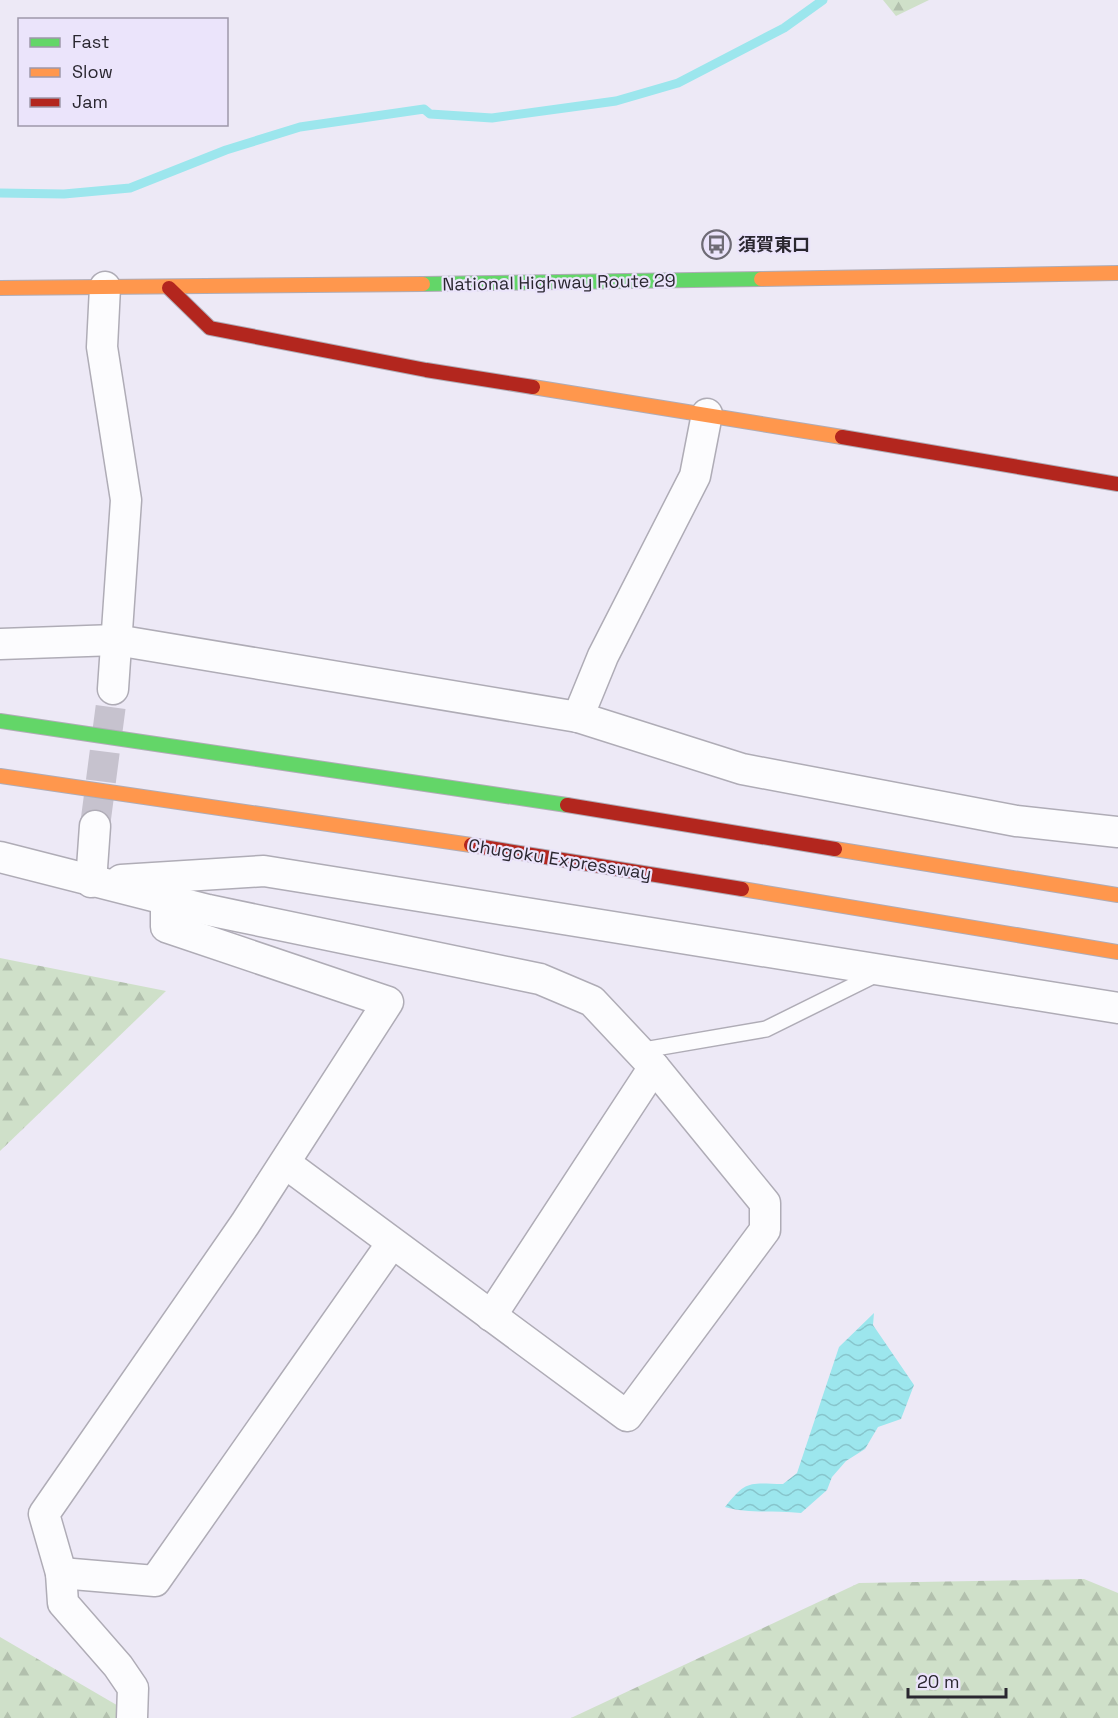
<svg xmlns="http://www.w3.org/2000/svg" width="1118" height="1718" viewBox="0 0 1118 1718" font-family="'Space Grotesk','Noto Sans JP',sans-serif">
	<style>
		.forest { fill: url(#forest-firs) }
		.water { fill: url(#water-waves) }
		.lines { fill: none; stroke-linecap: round; stroke-linejoin: round }
		.stream { stroke: #9ce6ed; stroke-width: 9 }
		.street-tunnel { stroke: #c6c2ce; stroke-width: 30; stroke-dasharray: 30 15; stroke-linecap: butt }
		.lane-casing { stroke: #afacb6; stroke-width: 18 }
		.street-casing { stroke: #afacb6; stroke-width: 33 }
		.fast-casing { stroke: #afacb6; stroke-width: 16 }
		.slow-casing { stroke: #afacb6; stroke-width: 16 }
		.jam-casing { stroke: #afacb6; stroke-width: 16 }
		.lane { stroke: #fcfcfe; stroke-width: 15 }
		.street { stroke: #fcfcfe; stroke-width: 30 }
		.fast { stroke: #63d668; stroke-width: 14 }
		.slow { stroke: #ff974d; stroke-width: 14 }
		.jam { stroke: #b3261e; stroke-width: 14 }
		.labels { text-anchor: middle; dominant-baseline: central; stroke-width: 4.5; stroke-linejoin: round; paint-order: stroke }
		.poi-label { font-size: 18px; font-weight: bold; fill: #2a2730; stroke: #ebe4fb; text-anchor: start }
		.street-label { font-size: 18px; fill: #2a2730; stroke: #ebe4fb }
	</style>
	<defs>
		<pattern id="forest-firs" width="22" height="20" patternUnits="userSpaceOnUse" patternTransform="scale(1.5)"><rect width="22" height="20" fill="#cfe0c9"/><path d="M5 1l3.5 6h-7zM16 11l3.5 6h-7z" fill="#b2c0ad"/></pattern>
		<pattern id="water-waves" width="16" height="10" patternUnits="userSpaceOnUse" patternTransform="scale(1.5)"><rect width="16" height="10" fill="#9ce6ed"/><path d="M0 5q4-4 8 0t8 0" fill="none" stroke="#87c5cc"/></pattern>
	</defs>
	<rect width="100%" height="100%" fill="#ede9f6"/>
	<!-- forest -->
	<g class="forest">
		<polygon points="883,0 929,0 896,16"/>
		<polygon points="0,958 166,991 0,1151"/>
		<polygon points="1084,1579 1118,1593 1118,1718 571,1718 859,1583"/>
		<polygon points="0,1637 139,1718 0,1718"/>
	</g>
	<!-- water -->
	<path class="water" d="M874,1313L873,1325L914,1385L901,1419L878,1427L865,1449L846,1461L832,1477L827,1490L801,1513C775,1510 748,1514 725,1507C746,1480 749,1483 783,1484L797,1473L839,1347Z"/>
	<g class="lines">
		<!-- stream -->
		<polyline class="stream" points="0,193 64,194 130,188 226,150 300,127 424,109 430,114 492,118 616,101 678,83 784,28 823,0"/>
		<!-- street-tunnel -->
		<polyline class="street-tunnel" points="95,826 113,689"/>
		<defs>
			<polyline id="lane" points="638,1051 766,1029 877,974"/>
			<g id="street">
				<polyline points="105,287 102,347 126,500 113,689"/>
				<polyline points="0,644 116,640 578,717 742,769 1016,821 1118,832"/>
				<polyline points="578,717 603,656 695,476 707,414"/>
				<polyline points="0,857 208,910 540,979 592,1001 654,1067 765,1203 765,1230 627,1416 285,1163"/>
				<polyline points="121,880 264,871 1118,1008"/>
				<polyline points="91,882 95,826"/>
				<polyline points="491,1316 654,1067"/>
				<polyline points="61,1573 155,1581 392,1243"/>
				<polyline points="132,1718 133,1688 118,1666 63,1603 61,1573 44,1514 245,1224 388,1002 166,927 166,900"/>
			</g>
			<g id="fast">
				<polyline points="423,284 761,279"/>
				<polyline points="0,721 567,805"/>
			</g>
			<g id="slow">
				<polyline points="761,279 1118,273"/>
				<polyline points="0,288 423,284"/>
				<polyline points="533,387 842,437"/>
				<polyline points="0,776 471,845"/>
				<polyline points="835,849 1118,895"/>
				<polyline points="742,889 1118,952"/>
			</g>
			<g id="jam">
				<polyline points="169,288 210,328 426,370 533,387"/>
				<polyline points="842,437 1118,484"/>
				<polyline points="567,805 835,849"/>
				<polyline points="471,845 742,889"/>
			</g>
		</defs>
		<!-- lane casing -->
		<use href="#lane" class="lane-casing"/>
		<!-- street casing -->
		<use href="#street" class="street-casing"/>
		<!-- fast casing -->
		<use href="#fast" class="fast-casing"/>
		<!-- slow casing -->
		<use href="#slow" class="slow-casing"/>
		<!-- jam casing -->
		<use href="#jam" class="jam-casing"/>
		<!-- lane -->
		<use href="#lane" class="lane"/>
		<!-- street -->
		<use href="#street" class="street"/>
		<!-- fast -->
		<use href="#fast" class="fast"/>
		<!-- slow -->
		<use href="#slow" class="slow"/>
		<!-- jam -->
		<use href="#jam" class="jam"/>
	</g>
	<!-- icons -->
	<defs>
		<symbol id="bus-ring" viewBox="-11 -11 22 22"><circle r="9.5" fill="#ebe4fb" stroke="#6e6b75" stroke-width="1.5"/><path d="M-5-6H5V4H4V6H2V4H-2V6H-4V4H-5ZM-3.5-4V0h7V-4ZM-3.5 1.2v1.5H-2V1.2ZM2 1.2v1.5H3.5V1.2Z" fill="#6e6b75"/></symbol>
	</defs>
	<g fill-rule="evenodd">
		<use href="#bus-ring" x="700" y="228" width="33" height="33"/>
	</g>
	<g class="labels">
		<!-- poi labels -->
		<g class="poi-label">
			<text x="738" y="244">須賀東口</text>
		</g>
		<!-- street labels -->
		<g class="street-label">
			<text transform="translate(559 282) rotate(-1)">National Highway Route 29</text>
			<text transform="translate(560 859) rotate(9)">Chugoku Expressway</text>
		</g>
	</g>
	<!-- legend -->
	<rect x="18" y="18" width="210" height="108" fill="#ebe4fb" stroke="#9e98aa" stroke-width="1.5"/>
	<rect x="30" y="38" width="30" height="9" fill="#63d668" stroke="#9e98aa" stroke-width="1.5"/>
	<text x="72" y="48" font-size="18" fill="#2a2730">Fast</text>
	<rect x="30" y="68" width="30" height="9" fill="#ff974d" stroke="#9e98aa" stroke-width="1.5"/>
	<text x="72" y="78" font-size="18" fill="#2a2730">Slow</text>
	<rect x="30" y="98" width="30" height="9" fill="#b3261e" stroke="#9e98aa" stroke-width="1.5"/>
	<text x="72" y="108" font-size="18" fill="#2a2730">Jam</text>
	<!-- scale -->
	<path d="M908 1688v9h98v-9" fill="none" stroke="#2a2730" stroke-width="3"/>
	<text x="917" y="1688" font-size="18" fill="#2a2730" stroke="#ebe4fb" stroke-width="4.5" paint-order="stroke">20 m</text>
</svg>
